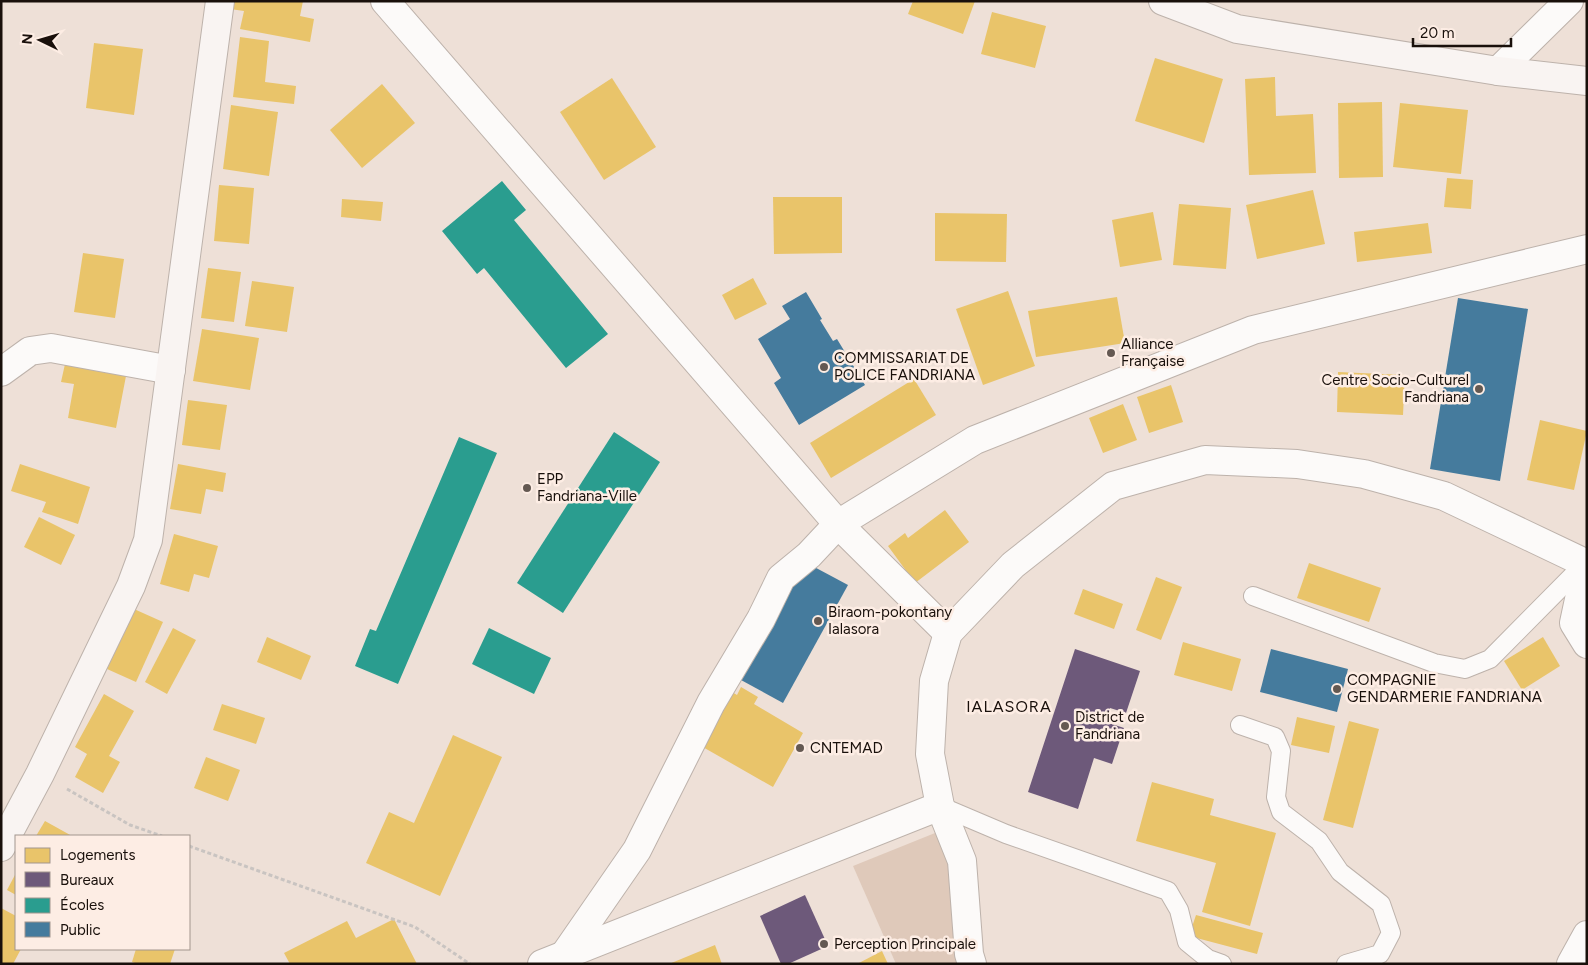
<svg xmlns="http://www.w3.org/2000/svg" width="1588" height="965" viewBox="0 0 1588 965" font-family="Figtree,sans-serif">
	<style>
		.green { fill: #dfc9ba }
		.homes { fill: #e9c46a }
		.offices { fill: #6d597a }
		.schools { fill: #2a9d8f }
		.public { fill: #457b9d }
		.lines { fill: none; stroke-linecap: round; stroke-linejoin: round }
		.service-casing { stroke: #bdb2ab; stroke-width: 20 }
		.minor-casing { stroke: #bdb2ab; stroke-width: 30 }
		.secondary-casing { stroke: #bdb2ab; stroke-width: 30 }
		.path { stroke: #c9c4c1; stroke-width: 3; stroke-dasharray: 4 2.5; stroke-linecap: butt }
		.service { stroke: #fcfaf9; stroke-width: 18 }
		.minor { stroke: #fcfaf9; stroke-width: 28 }
		.secondary { stroke: #f9f4f2; stroke-width: 28 }
		.poi-dot { fill: #645952; stroke: #fdede4; stroke-width: 2 }
		.labels { text-anchor: middle; dominant-baseline: central; stroke-width: 5; stroke-linejoin: round; paint-order: stroke }
		.poi-label { font-size: 15px; fill: #19100b; stroke: #fdede4; text-anchor: start }
		.neighbourhood-label { font-size: 16px; letter-spacing: 1px; fill: #19100b; stroke: #fdede4 }
	</style>
	<rect width="100%" height="100%" fill="#eee0d7"/>
	<!-- green -->
	<polygon class="green" points="935,833 947,853 962,964 896,964 853,866"/>
	<!-- homes -->
	<g class="homes">
		<polygon points="232,1 303,1 300,16 314,19 310,42 240,29 244,11 230,9"/>
		<polygon points="913,1 975,1 963,34 908,14"/>
		<polygon points="992,12 1046,26 1035,68 981,54"/>
		<polygon points="240,37 269,41 265,82 296,86 294,104 233,97"/>
		<polygon points="94,43 143,49 134,115 86,108"/>
		<polygon points="1155,58 1223,79 1204,143 1135,121"/>
		<polygon points="1275,77 1276,116 1313,114 1316,173 1249,175 1245,79"/>
		<polygon points="612,78 656,147 604,180 560,112"/>
		<polygon points="382,84 415,123 362,168 330,130"/>
		<polygon points="1382,102 1383,177 1339,178 1338,103"/>
		<polygon points="1400,103 1468,110 1461,174 1393,167"/>
		<polygon points="231,105 278,112 269,176 223,169"/>
		<polygon points="1447,178 1473,180 1471,209 1444,207"/>
		<polygon points="219,185 254,188 249,244 214,241"/>
		<polygon points="1313,190 1325,244 1257,259 1246,205"/>
		<polygon points="773,197 842,197 842,253 774,254"/>
		<polygon points="342,199 383,202 381,221 341,217"/>
		<polygon points="1179,204 1231,208 1226,269 1173,265"/>
		<polygon points="1153,212 1162,260 1120,267 1112,220"/>
		<polygon points="935,213 1007,214 1006,262 935,261"/>
		<polygon points="1428,223 1432,253 1357,262 1354,232"/>
		<polygon points="83,253 124,259 115,318 74,312"/>
		<polygon points="208,268 241,272 234,322 201,318"/>
		<polygon points="753,278 767,304 735,320 722,295"/>
		<polygon points="252,281 294,287 287,332 245,326"/>
		<polygon points="1008,291 1035,366 983,385 956,309"/>
		<polygon points="1117,297 1125,343 1036,357 1028,311"/>
		<polygon points="202,329 259,338 250,390 193,381"/>
		<polygon points="65,364 126,376 116,428 68,418 74,384 61,382"/>
		<polygon points="1338,372 1405,375 1403,415 1337,412"/>
		<polygon points="914,379 936,415 831,478 810,443"/>
		<polygon points="1171,385 1183,422 1149,433 1137,397"/>
		<polygon points="188,400 227,405 220,450 182,445"/>
		<polygon points="1123,404 1137,440 1103,453 1089,418"/>
		<polygon points="1540,420 1587,431 1574,490 1527,480"/>
		<polygon points="20,464 90,487 78,524 42,512 46,502 11,491"/>
		<polygon points="178,464 226,473 223,492 206,489 201,514 170,509"/>
		<polygon points="945,510 969,542 915,583 888,546 905,533 908,538"/>
		<polygon points="39,517 75,535 61,565 24,547"/>
		<polygon points="174,534 218,546 209,578 194,574 189,592 160,584"/>
		<polygon points="1309,563 1381,588 1369,622 1297,598"/>
		<polygon points="1156,577 1182,587 1161,640 1136,630"/>
		<polygon points="1083,589 1123,604 1114,629 1074,614"/>
		<polygon points="134,609 163,622 136,682 107,669"/>
		<polygon points="173,628 196,640 167,694 145,682"/>
		<polygon points="267,637 311,656 301,680 257,662"/>
		<polygon points="1543,637 1560,666 1522,690 1504,661"/>
		<polygon points="1183,642 1241,659 1232,691 1174,675"/>
		<polygon points="741,687 758,697 754,704 803,733 773,787 701,746 732,692 737,695"/>
		<polygon points="104,694 134,711 109,756 120,762 103,793 75,777 87,754 75,747"/>
		<polygon points="222,704 265,718 256,744 213,730"/>
		<polygon points="1297,717 1335,726 1329,753 1291,745"/>
		<polygon points="1349,721 1379,729 1353,828 1323,820"/>
		<polygon points="453,735 502,757 440,896 366,863 389,812 414,823"/>
		<polygon points="206,757 240,770 228,801 194,788"/>
		<polygon points="1152,782 1214,799 1210,815 1276,833 1250,926 1202,912 1216,863 1136,841"/>
		<polygon points="45,821 72,836 36,836"/>
		<polygon points="16,873 16,895 7,890"/>
		<polygon points="1,908 16,916 16,949 21,949 13,964 1,964"/>
		<polygon points="1196,915 1263,933 1257,954 1189,936"/>
		<polygon points="394,919 417,964 290,964 284,953 347,921 356,938"/>
		<polygon points="715,945 722,964 669,964"/>
		<polygon points="136,949 175,949 170,964 138,964 132,962"/>
		<polygon points="882,951 888,964 857,964"/>
	</g>
	<!-- offices -->
	<g class="offices">
		<polygon points="1075,649 1140,671 1126,713 1110,708 1106,722 1124,728 1112,764 1094,758 1078,809 1028,792"/>
		<polygon points="805,895 828,946 788,964 781,964 760,916"/>
	</g>
	<!-- schools -->
	<g class="schools">
		<polygon points="502,181 526,210 514,220 608,334 566,368 484,268 477,274 442,231"/>
		<polygon points="614,432 660,462 563,613 517,583"/>
		<polygon points="459,437 497,453 398,684 355,666 370,629 376,631"/>
		<polygon points="489,628 551,658 534,694 472,664"/>
	</g>
	<!-- public -->
	<g class="public">
		<polygon points="806,292 822,319 820,320 833,341 837,339 865,385 799,425 774,383 781,378 758,339 790,319 782,306"/>
		<polygon points="1458,298 1528,309 1500,481 1430,469"/>
		<polygon points="805,562 848,585 783,703 741,680"/>
		<polygon points="1271,649 1348,669 1337,712 1260,692"/>
	</g>
	<g class="lines">
		<defs>
			<g id="service">
				<polyline points="1253,596 1434,663 1465,669 1490,659 1585,563"/>
				<polyline points="1240,725 1275,737 1281,751 1276,797 1281,812 1319,841 1340,872 1381,904 1391,933 1380,954 1346,964"/>
				<polyline points="940,806 1006,834 1168,891 1179,910 1187,942 1208,959 1222,964"/>
			</g>
			<g id="minor">
				<polyline points="385,1 838,524 948,633"/>
				<polyline points="1498,71 1569,1"/>
				<polyline points="1,372 30,351 51,348 171,370"/>
				<polyline points="1587,562 1574,623 1587,644"/>
				<polyline points="565,954 637,850 711,703 761,619 781,578 809,555 838,524 975,440 1253,330 1587,249"/>
				<polyline points="542,964 940,806"/>
				<polyline points="972,964 969,954 962,861 940,806 930,754 934,681 948,633 1013,565 1113,486 1205,460 1297,464 1364,474 1444,496 1585,563"/>
				<polyline points="1571,964 1587,935"/>
			</g>
			<g id="secondary">
				<polyline points="1163,1 1237,29 1498,71 1587,81"/>
				<polyline points="1,847 40,774 131,586 148,540 220,1"/>
			</g>
		</defs>
		<!-- service casing -->
		<use href="#service" class="service-casing"/>
		<!-- minor casing -->
		<use href="#minor" class="minor-casing"/>
		<!-- secondary casing -->
		<use href="#secondary" class="secondary-casing"/>
		<!-- path -->
		<g class="path">
			<polyline points="67,789 130,825 162,836"/>
			<polyline points="189,846 415,927 470,964"/>
		</g>
		<!-- service -->
		<use href="#service" class="service"/>
		<!-- minor -->
		<use href="#minor" class="minor"/>
		<!-- secondary -->
		<use href="#secondary" class="secondary"/>
	</g>
	<!-- markers -->
	<g class="poi-dot">
		<circle cx="1111" cy="353" r="5"/>
		<circle cx="824" cy="367" r="5"/>
		<circle cx="1479" cy="389" r="5"/>
		<circle cx="527" cy="488" r="5"/>
		<circle cx="818" cy="621" r="5"/>
		<circle cx="1337" cy="689" r="5"/>
		<circle cx="1065" cy="726" r="5"/>
		<circle cx="800" cy="748" r="5"/>
		<circle cx="824" cy="944" r="5"/>
	</g>
	<g class="labels">
		<!-- poi labels -->
		<g class="poi-label">
			<text x="1121" y="344">Alliance<tspan x="1121" dy="17">Française</tspan></text>
			<text x="834" y="358">COMMISSARIAT DE<tspan x="834" dy="17">POLICE FANDRIANA</tspan></text>
			<text x="1469" y="380" text-anchor="end">Centre Socio-Culturel<tspan x="1469" dy="17">Fandriana</tspan></text>
			<text x="537" y="479">EPP<tspan x="537" dy="17">Fandriana-Ville</tspan></text>
			<text x="828" y="612">Biraom-pokontany<tspan x="828" dy="17">Ialasora</tspan></text>
			<text x="1347" y="680">COMPAGNIE<tspan x="1347" dy="17">GENDARMERIE FANDRIANA</tspan></text>
			<text x="1075" y="717">District de<tspan x="1075" dy="17">Fandriana</tspan></text>
			<text x="810" y="748">CNTEMAD</text>
			<text x="834" y="944">Perception Principale</text>
		</g>
		<!-- neighbourhood labels -->
		<g class="neighbourhood-label">
			<text x="1009" y="706">IALASORA</text>
		</g>
	</g>
	<!-- border -->
	<rect width="1588" height="965" fill="none" stroke="#19100b" stroke-width="5"/>
	<!-- legend -->
	<rect x="15" y="835" width="175" height="115" fill="#fdede4" stroke="#a2958d"/>
	<rect x="25" y="848" width="25" height="15" fill="#e9c46a" stroke="#a2958d"/>
	<text x="60" y="860" font-size="15" fill="#19100b">Logements</text>
	<rect x="25" y="872" width="25" height="15" fill="#6d597a" stroke="#a2958d"/>
	<text x="60" y="885" font-size="15" fill="#19100b">Bureaux</text>
	<rect x="25" y="898" width="25" height="15" fill="#2a9d8f" stroke="#a2958d"/>
	<text x="60" y="910" font-size="15" fill="#19100b">Écoles</text>
	<rect x="25" y="922" width="25" height="15" fill="#457b9d" stroke="#a2958d"/>
	<text x="60" y="935" font-size="15" fill="#19100b">Public</text>
	<!-- north arrow -->
	<g transform="translate(40 40) rotate(275)" stroke="#fdede4" stroke-width="4" paint-order="stroke">
	<path d="M0-4L9 19L0 12L-9 19Z" fill="#19100b"/>
	<text y="-8" font-size="14" font-weight="bold" text-anchor="middle" fill="#19100b">N</text>
	</g>
	<!-- scale -->
	<path d="M1413 38v8h98v-8" fill="none" stroke="#19100b" stroke-width="2.5"/>
	<text x="1420" y="38" font-size="15" fill="#19100b" stroke="#fdede4" stroke-width="4" paint-order="stroke">20 m</text>
</svg>
